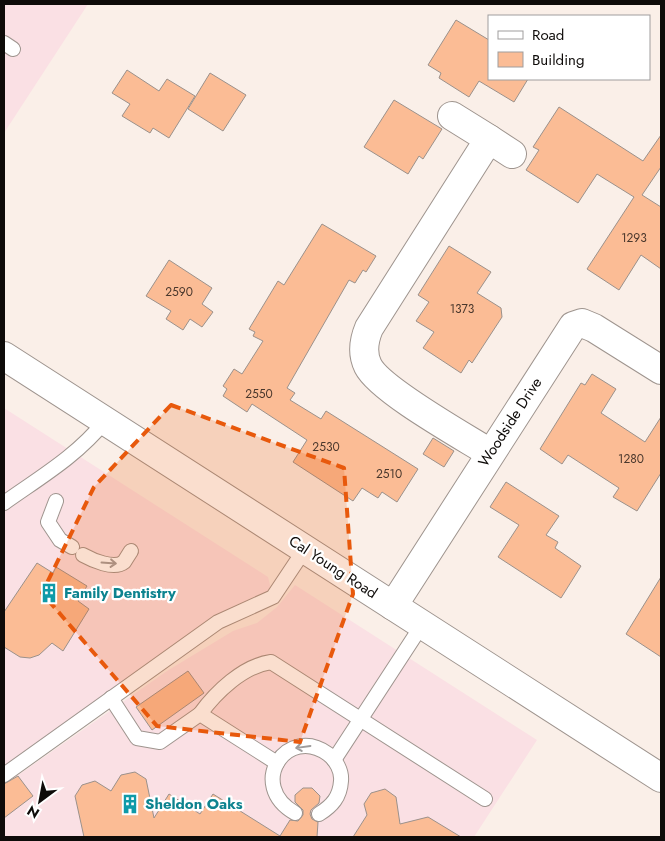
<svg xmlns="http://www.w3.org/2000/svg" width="665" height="841" viewBox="0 0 665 841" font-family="Jost,sans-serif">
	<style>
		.commercial { fill: #fae0e4 }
		.building { fill: #fbbc95; stroke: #9b918b }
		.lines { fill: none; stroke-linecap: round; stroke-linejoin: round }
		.lane-casing { stroke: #9e948e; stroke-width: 16 }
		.street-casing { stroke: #9e948e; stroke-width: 30 }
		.secondary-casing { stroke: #9e948e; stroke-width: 30 }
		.lane { stroke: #fff; stroke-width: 14 }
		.street { stroke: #fff; stroke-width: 28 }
		.secondary { stroke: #fff; stroke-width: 28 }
		.oneway { stroke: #9f9d9d }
		.marked { fill: #e8590c; fill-opacity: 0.2; stroke: #e8590c; stroke-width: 4; stroke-dasharray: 10 6; stroke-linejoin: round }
		.labels { text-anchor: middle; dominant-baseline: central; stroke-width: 4.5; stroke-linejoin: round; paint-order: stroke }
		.number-label { font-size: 12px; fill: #49372c }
		.street-label { font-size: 15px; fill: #0e0b09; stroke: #fff }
		.culture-label { font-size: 15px; font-weight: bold; fill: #0d838f; stroke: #fff; text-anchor: start }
	</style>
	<rect width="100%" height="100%" fill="#faefe8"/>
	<!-- commercial -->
	<g class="commercial">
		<polygon points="4,4 88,4 4,133"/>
		<polygon points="4,408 268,577 273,597 218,622 4,775"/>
		<polygon points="295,585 537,740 474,837 4,837 4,785 167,671 233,631 257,623 277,607"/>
	</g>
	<!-- building -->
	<g class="building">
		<polygon points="456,20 489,40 489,79 528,79 514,102 479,81 469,97 439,78 441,73 428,65"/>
		<polygon points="127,70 159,91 167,79 195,96 169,138 153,128 150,133 122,116 130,104 112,93"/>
		<polygon points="210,73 246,95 223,131 188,109"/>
		<polygon points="394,100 442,129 423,159 419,156 408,174 364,147"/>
		<polygon points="559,107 643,161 661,135 661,167 642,195 661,207 661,269 641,255 619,290 587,269 634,197 597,174 578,203 526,170 539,150 533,147"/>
		<polygon points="322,224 376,256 366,272 363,270 355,283 349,280 287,388 295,393 290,400 321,419 326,411 418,469 397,502 382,492 378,498 362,488 353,501 293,462 307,440 252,404 247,412 223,396 227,389 223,386 234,369 242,374 263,341 253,336 255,332 249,329 278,281 284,285"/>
		<polygon points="449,246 491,272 477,293 501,308 502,317 472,363 469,360 461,373 423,348 434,332 416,321 429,302 418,295"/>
		<polygon points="169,260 212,288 202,304 213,312 202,327 190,319 183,330 166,319 171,311 146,296"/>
		<polygon points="592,374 616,389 601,413 645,442 661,417 661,473 637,511 613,497 619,488 568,455 562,464 540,449 581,383 585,385"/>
		<polygon points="433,438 454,451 444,467 423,454"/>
		<polygon points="506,482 559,516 546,535 558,542 555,548 581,566 561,598 498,557 519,525 490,507"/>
		<polygon points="37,563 53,573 56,567 87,586 78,601 89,609 63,651 52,643 39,655 30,658 20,657 4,647 4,612"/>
		<polygon points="661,577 661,657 626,634"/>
		<polygon points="188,671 204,693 152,730 136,707"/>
		<polygon points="135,772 146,779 154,818 169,794 200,814 213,794 280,836 290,820 298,821 303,815 303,810 295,802 295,795 303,788 312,788 320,796 319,803 311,810 310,814 312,819 318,822 317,837 84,837 75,796 82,785 95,781 111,791 121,775"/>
		<polygon points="18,776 33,796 4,818 4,784"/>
		<polygon points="385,789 396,797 400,824 428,817 461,837 353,837 367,815 364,804 371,793"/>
	</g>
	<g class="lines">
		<defs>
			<g id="lane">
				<polyline points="4,43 13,49"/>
				<polyline points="56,501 48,522 60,540 72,547"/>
				<path d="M4,503C39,478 77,456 105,421"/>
				<path d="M83,555C92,560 114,570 124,562C126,559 129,554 131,551"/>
				<polyline points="111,698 137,738 160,742 200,714 277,763"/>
				<path d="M200,714C216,692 243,666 271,662L485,799"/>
				<polyline points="334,760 422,625"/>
				<polyline points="4,775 218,622 273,597 305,549"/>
				<path d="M295,813C246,785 287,724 328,754C336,760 342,771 341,781C340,797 332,806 319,814"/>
			</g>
			<g id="street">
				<path d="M452,116L489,139L369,328C364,340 362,354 368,366C380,390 463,436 490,453"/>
				<polyline points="489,139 512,154"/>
				<polyline points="393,606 573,326 582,323 594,328 661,370"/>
			</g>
			<polyline id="secondary" points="4,356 661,778"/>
		</defs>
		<!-- lane casing -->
		<use href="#lane" class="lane-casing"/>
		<!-- street casing -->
		<use href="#street" class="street-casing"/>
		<!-- secondary casing -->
		<use href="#secondary" class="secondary-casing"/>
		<!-- lane -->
		<use href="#lane" class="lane"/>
		<!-- street -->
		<use href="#street" class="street"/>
		<!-- secondary -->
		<use href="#secondary" class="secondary"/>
	</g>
	<!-- one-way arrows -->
	<defs><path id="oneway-shaft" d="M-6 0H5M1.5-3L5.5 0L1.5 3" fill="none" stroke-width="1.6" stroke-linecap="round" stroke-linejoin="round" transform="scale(1.25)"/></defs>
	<g class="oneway">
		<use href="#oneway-shaft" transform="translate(109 563) rotate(4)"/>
		<use href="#oneway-shaft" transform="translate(303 747) rotate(172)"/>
	</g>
	<!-- marked area -->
	<path class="marked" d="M171,405L344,468L353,594L300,742L157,726L42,593L94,487Z"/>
	<!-- icons -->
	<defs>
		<symbol id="building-bare" viewBox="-9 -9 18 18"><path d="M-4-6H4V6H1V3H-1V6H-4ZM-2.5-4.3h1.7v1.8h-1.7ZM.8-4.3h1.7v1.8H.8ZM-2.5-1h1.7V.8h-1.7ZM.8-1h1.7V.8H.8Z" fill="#0f9aa8" stroke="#fff" stroke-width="2.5" paint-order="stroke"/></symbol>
	</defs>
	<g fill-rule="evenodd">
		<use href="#building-bare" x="35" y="579" width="28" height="28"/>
		<use href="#building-bare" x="116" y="790" width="28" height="28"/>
	</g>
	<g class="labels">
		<!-- number labels -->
		<g class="number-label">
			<text x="634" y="238">1293</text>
			<text x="179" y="292">2590</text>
			<text x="462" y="309">1373</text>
			<text x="259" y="394">2550</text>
			<text x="326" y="447">2530</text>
			<text x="631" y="459">1280</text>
			<text x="389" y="474">2510</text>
		</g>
		<!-- street labels -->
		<g class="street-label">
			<text transform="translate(510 422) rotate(-57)">Woodside Drive</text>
			<text transform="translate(333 567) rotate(33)">Cal Young Road</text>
		</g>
		<!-- culture labels -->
		<g class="culture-label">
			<text x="64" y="593">Family Dentistry</text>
			<text x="145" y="804">Sheldon Oaks</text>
		</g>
	</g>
	<!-- border -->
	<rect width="665" height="841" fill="none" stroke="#0e0b09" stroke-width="10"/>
	<!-- legend -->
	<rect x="488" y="15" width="162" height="65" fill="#ffffff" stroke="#9f9d9d"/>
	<rect x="498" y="31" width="25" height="8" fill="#ffffff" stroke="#9f9d9d"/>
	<text x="532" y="40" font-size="15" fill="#0e0b09">Road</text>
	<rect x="498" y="52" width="25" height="15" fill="#fbbc95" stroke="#9f9d9d"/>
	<text x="532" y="65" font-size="15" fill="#0e0b09">Building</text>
	<!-- north arrow -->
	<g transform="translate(40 801) rotate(212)" stroke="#ffffff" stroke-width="4" paint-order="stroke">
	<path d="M0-4L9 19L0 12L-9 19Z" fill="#0e0b09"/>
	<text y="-8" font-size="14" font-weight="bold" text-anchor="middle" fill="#0e0b09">N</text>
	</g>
</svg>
